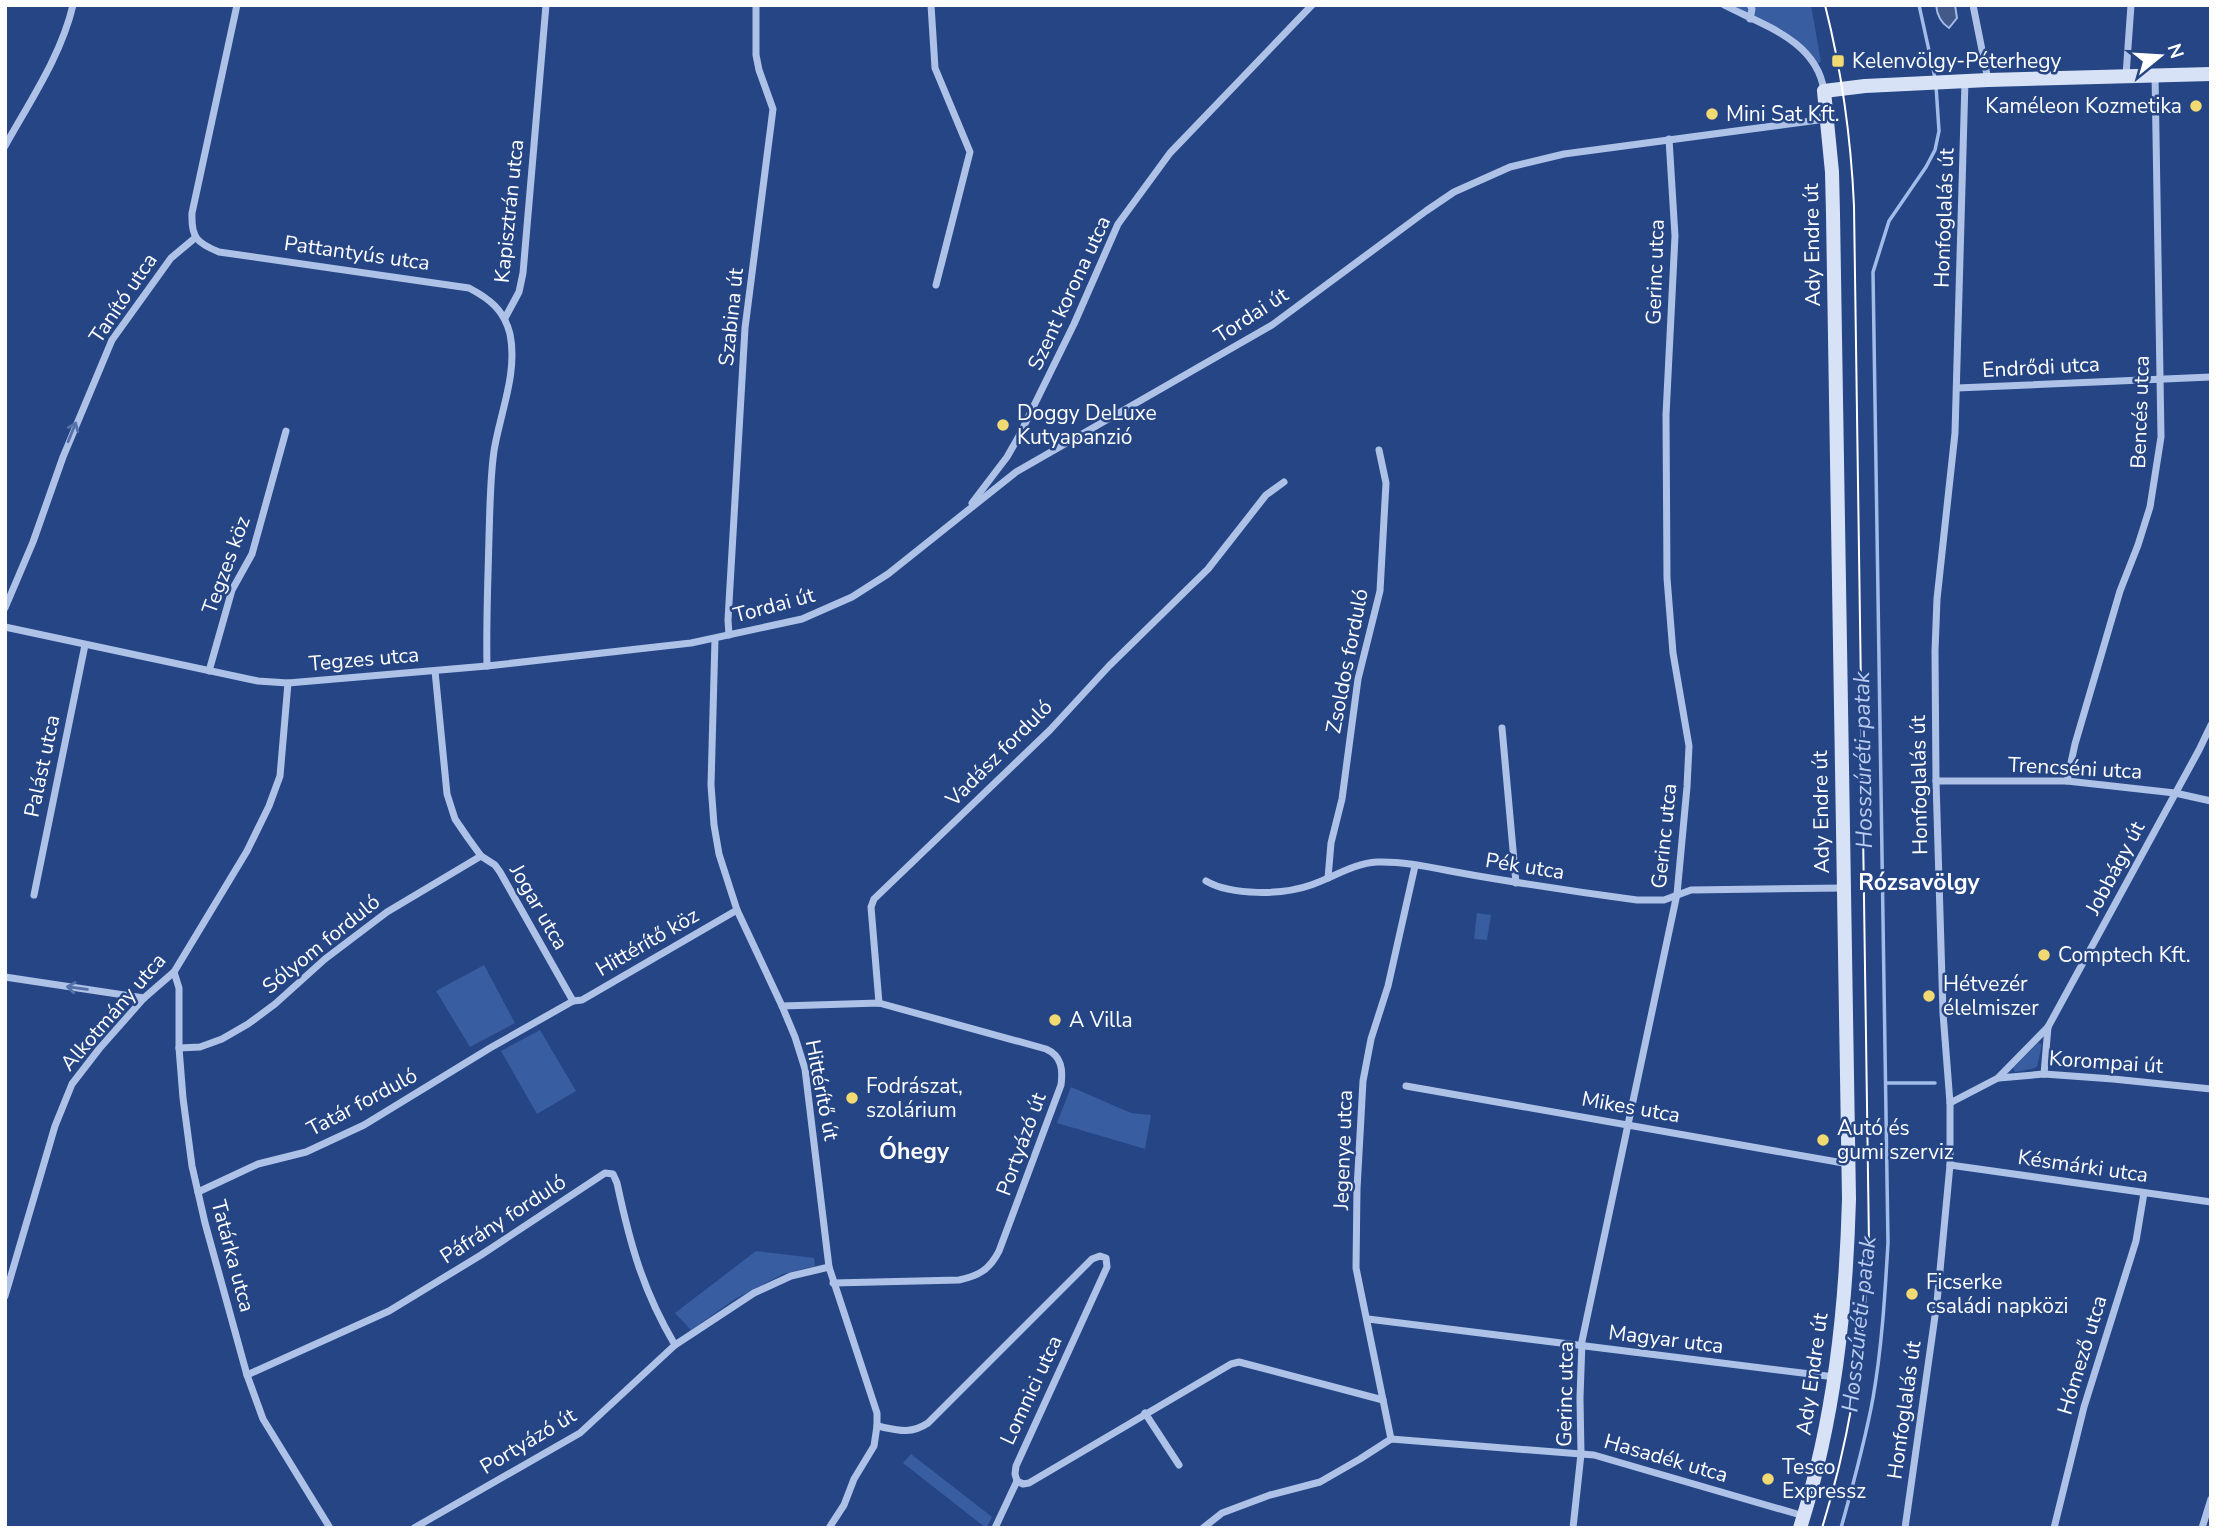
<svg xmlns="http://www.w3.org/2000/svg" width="2216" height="1533" viewBox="0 0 2216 1533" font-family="'Nunito Sans',sans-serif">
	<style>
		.green { fill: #395da1 }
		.water { fill: #435a89; stroke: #a2bce9; stroke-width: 2 }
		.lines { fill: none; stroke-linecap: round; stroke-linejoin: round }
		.stream { stroke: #a2bce9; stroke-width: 3.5 }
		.street { stroke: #aec2e8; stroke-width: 7 }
		.secondary { stroke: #d8e2f7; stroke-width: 14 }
		.tram { stroke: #fff; stroke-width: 2 }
		.oneway { stroke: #5571a8 }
		.poi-dot { fill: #f2da72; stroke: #254585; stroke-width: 2.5 }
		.labels { text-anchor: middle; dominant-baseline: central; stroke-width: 5; stroke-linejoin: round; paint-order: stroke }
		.poi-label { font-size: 21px; fill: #fff; stroke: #254585; text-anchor: start }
		.street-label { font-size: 21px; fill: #fff; stroke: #254585 }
		.water-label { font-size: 23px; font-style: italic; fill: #bacdf0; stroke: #254585 }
		.neighbourhood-label { font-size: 23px; font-weight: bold; fill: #fff; stroke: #254585 }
	</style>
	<rect width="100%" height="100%" fill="#254585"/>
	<!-- green -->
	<g class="green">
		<polygon points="1724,5 1811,5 1821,62 1815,64 1800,46"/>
		<polygon points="1477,913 1491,915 1487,940 1474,939"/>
		<polygon points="484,965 515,1023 470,1047 436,991"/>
		<polygon points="540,1030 576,1091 537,1114 501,1051"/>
		<polygon points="2038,1043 2042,1044 2037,1067 2031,1069 2015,1072 2013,1068"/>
		<polygon points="1071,1087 1131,1113 1151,1115 1145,1149 1057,1123"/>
		<polygon points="756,1251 814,1258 815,1266 783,1274 735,1299 691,1330 675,1313"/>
		<polygon points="911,1454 992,1517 986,1528 903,1463"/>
	</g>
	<!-- water -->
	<path class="water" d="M1936,5H1955L1957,18L1949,28C1941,23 1937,15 1936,5Z"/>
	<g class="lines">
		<!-- stream -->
		<g class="stream">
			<polyline points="1919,5 1935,78"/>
			<polyline points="1886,1083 1935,1083"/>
			<path d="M1841,1528C1853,1485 1865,1442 1873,1398C1882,1347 1885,1294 1888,1243L1873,272L1889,221L1926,167L1935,150L1939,131L1936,86"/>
		</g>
		<!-- street -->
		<g class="street">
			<path d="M237,5L192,213C191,238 197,243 219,252L469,288C490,299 504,310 510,334C518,373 500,413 494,451C490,479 490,508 489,537C488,580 486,623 487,666"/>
			<polyline points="931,5 935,68 970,152 936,285"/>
			<path d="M1724,5C1763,25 1817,41 1824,91"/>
			<polyline points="1750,5 1752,9 1750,19"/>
			<polyline points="1973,5 1988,80"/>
			<polyline points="2126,75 2131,5"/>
			<path d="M5,146C30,101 61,56 73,5"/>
			<polyline points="505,318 519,292 523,273 546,5"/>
			<polyline points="1957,388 2211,377"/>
			<polyline points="972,503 1007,457 1019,436 1074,324 1118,224 1170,153 1312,5"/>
			<polyline points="5,608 33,542 63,457 112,340 171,258 195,238"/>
			<polyline points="5,627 258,681 288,683 487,666 691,643 802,619 852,597 888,574 1016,472 1272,325 1426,211 1454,192 1510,167 1564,154 1826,119"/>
			<polyline points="729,635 728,620 745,328 773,109 759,70 756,55 756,5"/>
			<polyline points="715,639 711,785 714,825 719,854 737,910 782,1006 795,1037 805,1069 829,1267 877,1413 877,1426 874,1446 854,1479 844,1505 829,1528"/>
			<polyline points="209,671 232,590 252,554 286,431"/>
			<polyline points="1502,728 1516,883"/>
			<polyline points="1936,781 2067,781 2175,793 2211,801"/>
			<polyline points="2067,781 2075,744 2120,591 2138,545 2150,507 2161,437 2155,75"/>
			<polyline points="1328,878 1331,843 1342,799 1358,679 1380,591 1386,483 1379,450"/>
			<path d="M1206,881C1232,896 1283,895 1311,885C1332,878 1354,863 1377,862C1410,861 1445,871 1478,876C1531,885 1584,893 1637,900H1664L1691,890L1844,888"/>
			<polyline points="34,895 85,645"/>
			<polyline points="174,972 179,988 179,1048 183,1098 192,1166 205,1223 247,1375 263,1419 330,1528"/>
			<polyline points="5,977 144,998"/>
			<polyline points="573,1001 582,1000 737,910"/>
			<polyline points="879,1003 871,907 874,899 1050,730 1109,666 1208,569 1266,495 1284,482"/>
			<path d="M782,1006L879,1003L1046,1049C1062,1056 1063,1070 1061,1085L999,1251C990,1269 979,1276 959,1280L833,1283"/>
			<polyline points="179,1048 200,1047 222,1039 248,1024 275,1004 325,959 387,912 481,856"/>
			<polyline points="2044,1074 2048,1027"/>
			<polyline points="1999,1078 2044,1074 2113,1079 2211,1089"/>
			<polyline points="1406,1086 1849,1164"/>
			<polyline points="1950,1103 1998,1078 2048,1027 2199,750 2211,725"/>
			<polyline points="1950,1165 2211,1202"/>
			<polyline points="198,1192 258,1164 306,1152 364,1125 490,1048 573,1001 500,872 495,865 481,856 468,838 455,819 447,794 435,671"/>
			<polyline points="5,1296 55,1126 72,1084 99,1049 144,998 174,972 247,851 269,806 280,776 288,683"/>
			<polyline points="1368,1319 1835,1377"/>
			<path d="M247,1375L389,1311L481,1255L605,1173L613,1174L617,1183C630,1244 643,1291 675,1345"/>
			<polyline points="1145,1413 1179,1465"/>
			<path d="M877,1426C897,1430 910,1435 928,1423L1092,1259L1100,1256L1106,1258L1107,1267L1016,1466L1015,1474L1017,1481"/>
			<polyline points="1391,1439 1356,1268 1357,1189 1363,1081 1371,1039 1388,986 1415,866"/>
			<polyline points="1017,1481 1023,1484 1029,1483 1231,1364 1239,1362 1383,1400"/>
			<polyline points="414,1528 580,1433 675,1345 754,1293 791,1276 829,1267"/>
			<polyline points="995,1528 1017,1481"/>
			<polyline points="1203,1528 1222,1513 1270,1495 1320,1482 1360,1459 1391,1439 1594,1455 1804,1516"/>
			<polyline points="1573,1528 1581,1454 1580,1398 1582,1341 1677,894 1687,787 1689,746 1673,653 1667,578 1666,415 1675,236 1669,139"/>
			<polyline points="1905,1528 1937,1302 1950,1165 1950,1103 1943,1013 1936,781 1935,651 1937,599 1955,433 1965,81"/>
			<polyline points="2054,1528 2084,1407 2136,1241 2144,1193"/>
			<polyline points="2202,1528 2211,1499"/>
		</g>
		<!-- secondary -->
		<path class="secondary" d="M1800,1528C1834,1421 1846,1311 1849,1199L1833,214L1832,172L1824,91L1865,86L1988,80L2211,74"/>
		<!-- tram -->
		<path class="tram" d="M1822,1528C1851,1435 1865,1341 1869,1244L1854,206C1851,138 1842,72 1825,5"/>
	</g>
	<!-- one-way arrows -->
	<defs><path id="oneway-shaft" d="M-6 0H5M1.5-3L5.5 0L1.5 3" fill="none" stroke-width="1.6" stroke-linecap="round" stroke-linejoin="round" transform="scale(1.75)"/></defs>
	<g class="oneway">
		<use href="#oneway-shaft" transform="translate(72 432) rotate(-68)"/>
		<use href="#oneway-shaft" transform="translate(77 988) rotate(-172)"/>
	</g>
	<!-- markers -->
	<g class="poi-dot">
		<rect x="1831" y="54" width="14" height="14" rx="3.5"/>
		<circle cx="2196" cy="106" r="7"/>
		<circle cx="1712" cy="114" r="7"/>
		<circle cx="1003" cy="425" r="7"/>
		<circle cx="2044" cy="955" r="7"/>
		<circle cx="1929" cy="996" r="7"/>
		<circle cx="1055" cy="1020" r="7"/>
		<circle cx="852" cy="1098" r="7"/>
		<circle cx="1823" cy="1140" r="7"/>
		<circle cx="1912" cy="1294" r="7"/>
		<circle cx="1768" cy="1479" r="7"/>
	</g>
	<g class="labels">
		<!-- poi labels -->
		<g class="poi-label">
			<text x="1852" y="61">Kelenvölgy-Péterhegy</text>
			<text x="2182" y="106" text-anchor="end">Kaméleon Kozmetika</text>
			<text x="1726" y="114">Mini Sat Kft.</text>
			<text x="1017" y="413">Doggy DeLuxe<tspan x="1017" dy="24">Kutyapanzió</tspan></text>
			<text x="2058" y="955">Comptech Kft.</text>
			<text x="1943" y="984">Hétvezér<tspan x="1943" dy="24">élelmiszer</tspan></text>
			<text x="1069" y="1020">A Villa</text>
			<text x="866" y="1086">Fodrászat,<tspan x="866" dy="24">szolárium</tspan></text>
			<text x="1837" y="1128">Autó és<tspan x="1837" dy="24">gumi szerviz</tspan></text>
			<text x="1926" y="1282">Ficserke<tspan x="1926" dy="24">családi napközi</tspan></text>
			<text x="1782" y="1467">Tesco<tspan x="1782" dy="24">Expressz</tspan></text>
		</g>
		<!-- street labels -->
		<g class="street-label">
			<text transform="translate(509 211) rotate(-84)">Kapisztrán utca</text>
			<text transform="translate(1944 218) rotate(-88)">Honfoglalás út</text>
			<text transform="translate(1812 245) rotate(-91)">Ady Endre út</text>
			<text transform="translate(357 253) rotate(8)">Pattantyús utca</text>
			<text transform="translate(1655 272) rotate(-88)">Gerinc utca</text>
			<text transform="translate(1069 293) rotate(-65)">Szent korona utca</text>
			<text transform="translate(123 298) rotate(-56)">Tanító utca</text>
			<text transform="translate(1251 315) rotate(-33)">Tordai út</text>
			<text transform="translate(731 317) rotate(-84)">Szabina út</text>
			<text transform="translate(2041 367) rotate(-3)">Endrődi utca</text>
			<text transform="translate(2140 412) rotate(-88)">Bencés utca</text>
			<text transform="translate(226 565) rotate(-70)">Tegzes köz</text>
			<text transform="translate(774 605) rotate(-15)">Tordai út</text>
			<text transform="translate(364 659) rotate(-5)">Tegzes utca</text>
			<text transform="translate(1347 661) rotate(-79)">Zsoldos forduló</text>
			<text transform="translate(999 753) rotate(-45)">Vadász forduló</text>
			<text transform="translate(42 766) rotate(-78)">Palást utca</text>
			<text transform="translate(2075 768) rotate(3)">Trencséni utca</text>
			<text transform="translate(1919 785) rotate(-91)">Honfoglalás út</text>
			<text transform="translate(1821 812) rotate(-91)">Ady Endre út</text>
			<text transform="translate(1664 836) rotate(-84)">Gerinc utca</text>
			<text transform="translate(1525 866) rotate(9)">Pék utca</text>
			<text transform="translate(2115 868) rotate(-62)">Jobbágy út</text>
			<text transform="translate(539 907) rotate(60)">Jogar utca</text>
			<text transform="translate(647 942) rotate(-30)">Hittérítő köz</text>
			<text transform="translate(321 944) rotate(-39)">Sólyom forduló</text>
			<text transform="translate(113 1012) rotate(-49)">Alkotmány utca</text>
			<text transform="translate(2106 1062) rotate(4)">Korompai út</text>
			<text transform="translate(822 1090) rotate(79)">Hittérítő út</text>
			<text transform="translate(362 1102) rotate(-28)">Tatár forduló</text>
			<text transform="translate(1631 1107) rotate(10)">Mikes utca</text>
			<text transform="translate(1021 1144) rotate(-70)">Portyázó út</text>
			<text transform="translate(1343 1150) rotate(-88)">Jegenye utca</text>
			<text transform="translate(2083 1166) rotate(8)">Késmárki utca</text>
			<text transform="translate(503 1219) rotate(-33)">Páfrány forduló</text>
			<text transform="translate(233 1256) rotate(75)">Tatárka utca</text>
			<text transform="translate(1666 1339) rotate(7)">Magyar utca</text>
			<text transform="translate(2082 1355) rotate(-73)">Hómező utca</text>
			<text transform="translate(1812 1374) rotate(-82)">Ady Endre út</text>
			<text transform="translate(1031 1390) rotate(-65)">Lomnici utca</text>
			<text transform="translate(1565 1394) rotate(-89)">Gerinc utca</text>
			<text transform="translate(1904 1410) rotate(-82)">Honfoglalás út</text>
			<text transform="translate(528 1441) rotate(-31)">Portyázó út</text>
			<text transform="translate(1666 1458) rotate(16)">Hasadék utca</text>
		</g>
		<!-- water labels -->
		<g class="water-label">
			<text transform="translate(1863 760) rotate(-91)">Hosszúréti-patak</text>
			<text transform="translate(1859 1324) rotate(-84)">Hosszúréti-patak</text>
		</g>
		<!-- neighbourhood labels -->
		<g class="neighbourhood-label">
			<text x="1919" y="882">Rózsavölgy</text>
			<text x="914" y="1151">Óhegy</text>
		</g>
	</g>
	<!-- border -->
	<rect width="2216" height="1533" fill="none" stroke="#ffffff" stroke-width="14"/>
	<!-- north arrow -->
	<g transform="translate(2160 56) rotate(72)" stroke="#254585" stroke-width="5" paint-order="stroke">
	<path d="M0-5L12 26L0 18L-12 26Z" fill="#ffffff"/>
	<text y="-10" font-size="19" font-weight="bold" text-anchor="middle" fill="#ffffff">N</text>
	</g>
</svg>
